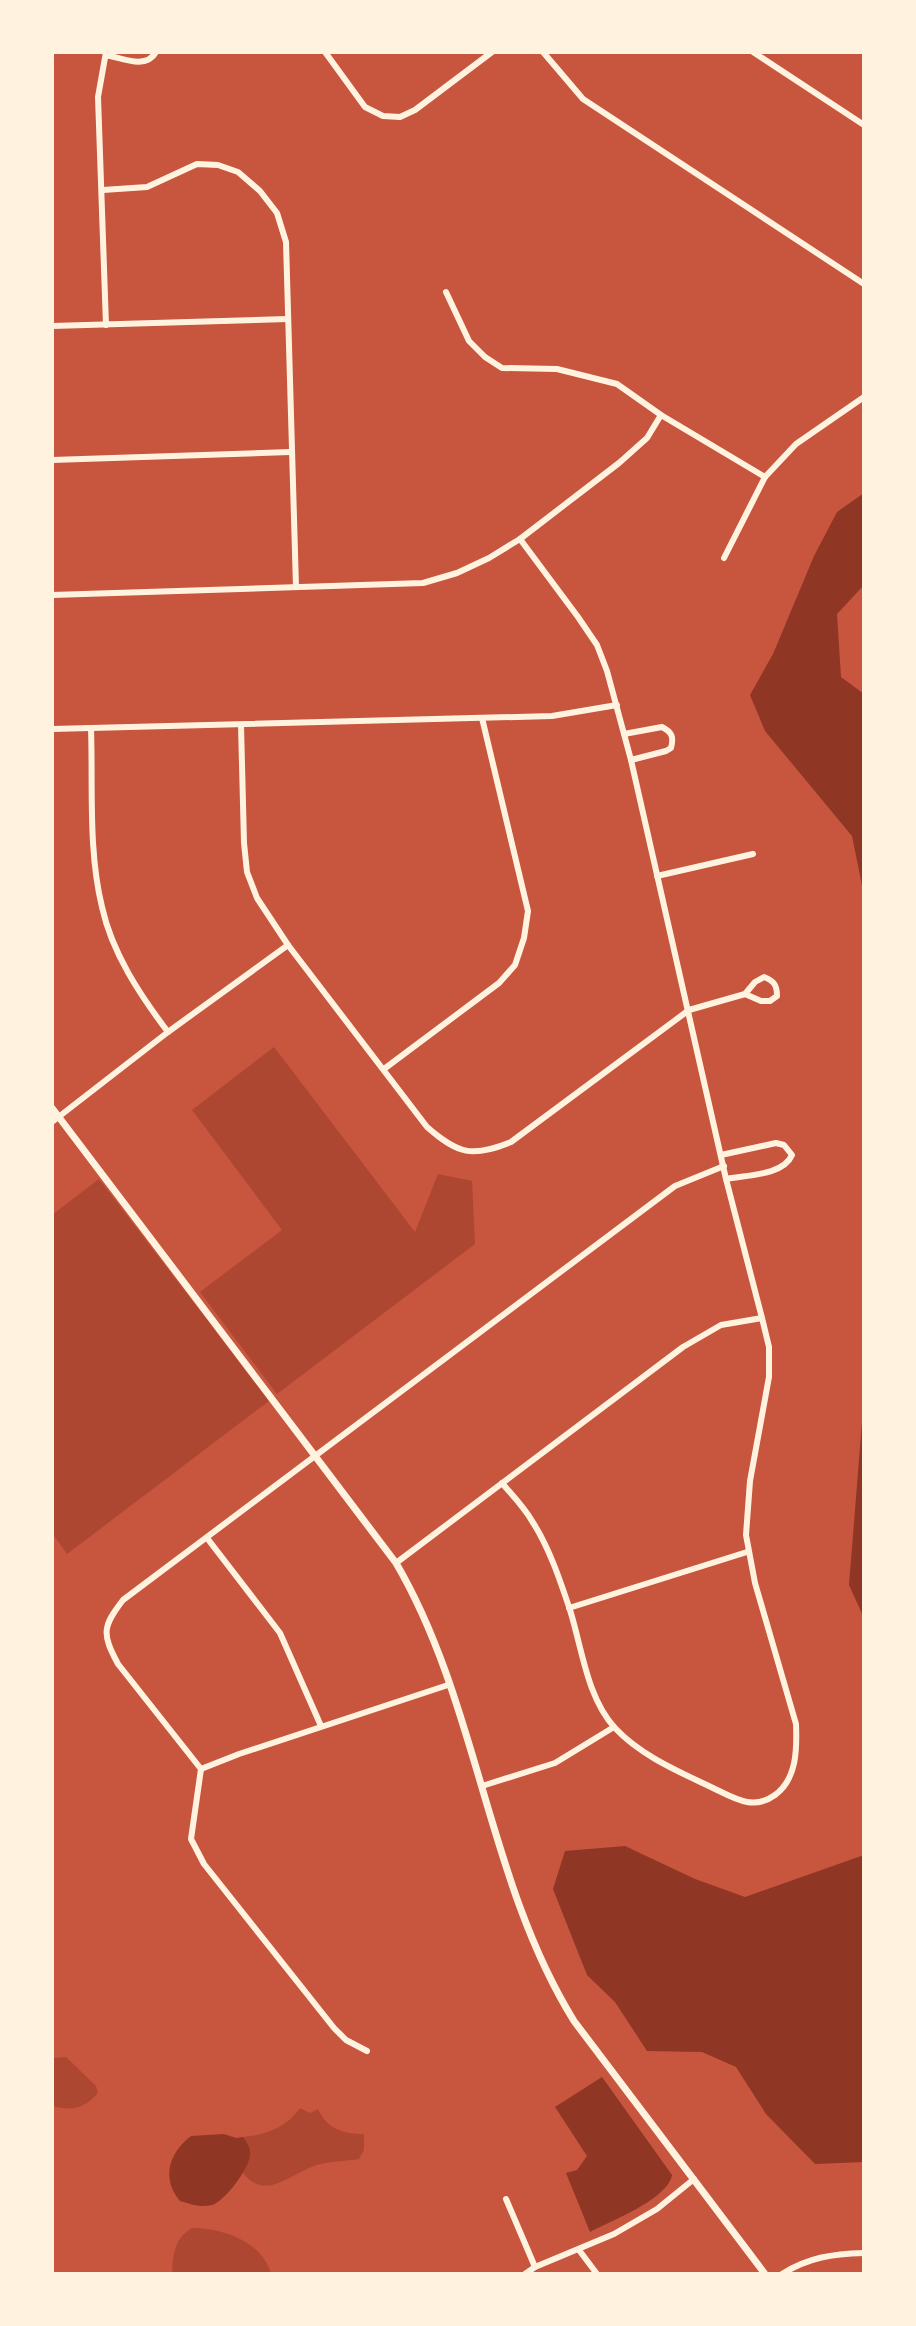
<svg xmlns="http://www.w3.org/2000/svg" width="916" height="2326" viewBox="0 0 916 2326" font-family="Roboto,sans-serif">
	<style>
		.green { fill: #ae4732 }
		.water { fill: #8f3625 }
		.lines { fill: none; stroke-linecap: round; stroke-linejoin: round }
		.minor { stroke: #fff3e0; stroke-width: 6 }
		.tertiary { stroke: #fff3e0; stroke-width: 7 }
	</style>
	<rect width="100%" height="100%" fill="#c8553d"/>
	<!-- green -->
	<g class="green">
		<polygon points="274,1047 415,1232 438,1174 472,1181 475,1244 277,1394 200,1292 282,1230 192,1110"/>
		<polygon points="99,1179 269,1401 67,1554 52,1533 52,1215"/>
		<path d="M66,2057L96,2086L98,2093C84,2109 72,2111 52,2106V2058Z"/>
		<path d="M300,2108L310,2113L318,2109C327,2129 343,2134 364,2134V2150L359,2159C346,2161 333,2161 321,2164C292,2171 267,2203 243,2173C248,2157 253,2153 243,2137C266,2135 287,2127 300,2108Z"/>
		<path d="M192,2228C222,2228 262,2241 271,2274H172C173,2254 174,2239 192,2228Z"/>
	</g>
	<!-- water -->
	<g class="water">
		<polygon points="864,493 864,585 837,614 841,677 864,694 864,895 852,836 765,731 750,695 773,654 814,556 837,512"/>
		<polygon points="864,1397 864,1618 849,1585"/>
		<polygon points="625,1846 695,1879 745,1897 864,1855 864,2162 815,2164 766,2114 736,2067 702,2052 647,2051 615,2002 587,1975 553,1889 565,1851"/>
		<path d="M602,2077L672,2175C668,2199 611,2221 590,2232L566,2173L577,2170L587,2156L555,2107Z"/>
		<path d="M224,2134L236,2138L243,2137C247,2143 251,2148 250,2155C249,2169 225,2201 212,2205C200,2208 191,2204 180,2201C161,2178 169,2153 191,2136Z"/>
	</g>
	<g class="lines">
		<!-- minor -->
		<g class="minor">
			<polyline points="325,52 365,107 383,116 400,117 415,110 492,52"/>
			<polyline points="543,52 583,99 864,284"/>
			<polyline points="753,52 864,125"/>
			<path d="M106,55C122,58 146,70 156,52"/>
			<polyline points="103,190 147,187 197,164 218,165 238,172 260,191 277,213 286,242 296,587"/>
			<polyline points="446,292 469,341 485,357 502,368 557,369 617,384 661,415 765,477"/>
			<polyline points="106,325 98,97 106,52"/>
			<polyline points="52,326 288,319"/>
			<polyline points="52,460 290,452"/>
			<polyline points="724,558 765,477 796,444 864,397"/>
			<polyline points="52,595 423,583 457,573 489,558 520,539 619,463 647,438 661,415"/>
			<path d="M241,725L244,843L247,872L257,898L288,945L427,1127C458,1154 472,1158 511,1142L689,1010L745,994L761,1001H770L777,996C777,985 774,981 764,977L755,982L745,994"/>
			<path d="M91,728C93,786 88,850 102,907C112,953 140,995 168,1032"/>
			<polyline points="52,729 552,716 617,705"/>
			<path d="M624,734L662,727C672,732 674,737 671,748L666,751L631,760"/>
			<polyline points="657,876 753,854"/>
			<polyline points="384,1069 499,983 515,965 524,938 528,911 482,718"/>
			<polyline points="52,1122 168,1032 288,945"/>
			<path d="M721,1155L776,1143L784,1145L792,1155C783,1176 745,1175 726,1179"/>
			<path d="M502,1483C512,1495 524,1507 532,1521C549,1547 560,1580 570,1610C582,1648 587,1698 615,1728C641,1756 680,1772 713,1788C734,1798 753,1811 775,1795C797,1779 797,1749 796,1724L755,1583L746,1535L750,1481L769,1377V1347L762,1318L726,1179L631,760L607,671L597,645L578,617L520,539"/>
			<polyline points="207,1538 280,1633 321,1726"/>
			<polyline points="396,1563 683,1347 721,1325 762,1318"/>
			<polyline points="569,1608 747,1552"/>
			<polyline points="201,1769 239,1754 448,1685"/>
			<polyline points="482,1786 555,1763 614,1727"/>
			<path d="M367,2051L346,2040L334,2028L204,1864L191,1839L201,1769L118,1664C102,1634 102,1627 123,1600L675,1186L724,1166"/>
			<polyline points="506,2199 535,2267"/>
			<polyline points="579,2250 597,2274"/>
			<polyline points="525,2274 535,2267 614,2234 657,2209 694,2179"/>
			<path d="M782,2274C809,2257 833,2254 864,2253"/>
		</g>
		<!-- tertiary -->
		<path class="tertiary" d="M52,1108L396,1563C479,1705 487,1881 574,2021L765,2274"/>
	</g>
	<!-- border -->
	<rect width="916" height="2326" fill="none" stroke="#fff3e0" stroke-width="108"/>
</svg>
